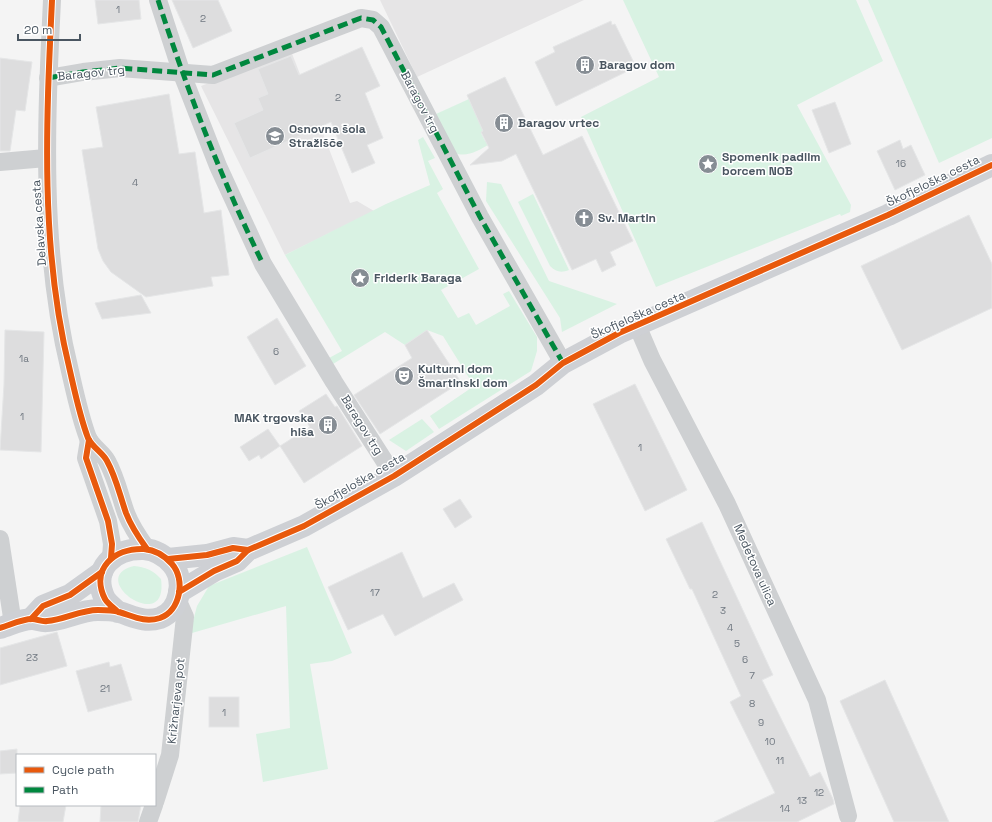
<svg xmlns="http://www.w3.org/2000/svg" width="992" height="822" viewBox="0 0 992 822" font-family="'Space Grotesk',sans-serif">
	<style>
		.education { fill: #e6e5e6 }
		.green { fill: #d9f2e3 }
		.building { fill: #ddddde; stroke: #e5e6e7 }
		.lines { fill: none; stroke-linecap: round; stroke-linejoin: round }
		.street { stroke: #ced0d2; stroke-width: 18 }
		.secondary { stroke: #ced0d4; stroke-width: 22 }
		.quiet { stroke: #00873e; stroke-width: 5; stroke-dasharray: 10 5; stroke-linecap: butt }
		.cycleway-casing { stroke: #fff; stroke-width: 8 }
		.cycleway { stroke: #e8590c; stroke-width: 6 }
		.labels { text-anchor: middle; dominant-baseline: central; stroke-width: 3; stroke-linejoin: round; paint-order: stroke }
		.number-label { font-size: 10px; fill: #707881 }
		.poi-label { font-size: 12px; font-weight: bold; fill: #4a5661; stroke: #fff; text-anchor: start }
		.street-label { font-size: 12px; fill: #4a5661; stroke: #fff }
	</style>
	<rect width="100%" height="100%" fill="#f4f4f4"/>
	<!-- education -->
	<g class="education">
		<polygon points="380,0 584,0 417,77"/>
		<polygon points="291,51 350,203 357,201 374,211 285,255 201,86"/>
	</g>
	<!-- green -->
	<g class="green">
		<polygon points="623,0 856,0 883,61 797,105 851,205 850,212 841,216 840,214 656,287 581,117 659,77"/>
		<polygon points="868,0 992,0 992,138 939,163"/>
		<path d="M469,99L483,131L481,133L485,141L488,140L490,144C479,150 467,158 455,153L436,114Z"/>
		<polygon points="423,137 435,158 428,161 443,189 437,193 479,269 441,290 458,318 469,313 476,325 510,306 503,294 509,291 537,337 537,351 531,371 439,429 430,416 474,386 443,336 427,330 405,345 385,332 333,364 329,358 342,351 285,255 386,204 430,185 418,140"/>
		<polygon points="487,182 501,184 549,281 617,304 562,332 560,318 486,201"/>
		<path d="M533,194L569,270C561,273 556,272 550,266L518,202Z"/>
		<polygon points="422,419 434,432 406,451 389,440"/>
		<polygon points="307,547 352,653 332,661 310,664 328,769 263,782 256,734 290,728 286,606 192,633 192,625 197,606 209,586"/>
		<path d="M134,566C145,567 153,570 161,579C169,637 84,578 134,566Z"/>
	</g>
	<!-- building -->
	<g class="building">
		<polygon points="95,0 139,0 141,19 98,24"/>
		<polygon points="172,0 218,0 232,31 193,48"/>
		<polygon points="611,21 612,25 615,24 636,67 556,106 535,62 555,52 553,47"/>
		<polygon points="362,47 380,86 365,93 383,138 367,145 375,163 352,173 331,122 250,158 234,123 263,110 258,98 268,94 258,69 291,56 299,75"/>
		<polygon points="0,58 32,62 25,111 16,110 10,151 0,151"/>
		<polygon points="505,77 543,155 582,136 633,241 610,252 616,265 602,272 596,259 572,270 516,154 502,161 470,165 489,148 481,132 483,131 467,95"/>
		<polygon points="169,94 179,154 195,152 204,213 221,210 229,275 211,277 213,286 146,297 111,272 103,261 98,249 82,150 103,147 96,107"/>
		<polygon points="835,102 851,144 829,153 812,110"/>
		<polygon points="900,140 903,149 911,145 925,175 895,190 877,151"/>
		<polygon points="969,215 992,264 992,308 902,350 861,266"/>
		<polygon points="141,295 151,313 102,319 95,303"/>
		<polygon points="277,318 306,366 275,385 247,337"/>
		<polygon points="5,330 44,332 41,452 0,450 4,384"/>
		<polygon points="427,330 461,382 380,434 354,395 412,358 405,345"/>
		<polygon points="635,384 687,490 645,511 593,404"/>
		<polygon points="326,394 335,407 337,406 362,446 304,483 280,446 310,427 299,411"/>
		<polygon points="268,429 280,446 261,459 259,455 249,461 240,447"/>
		<polygon points="460,499 472,517 455,528 443,509"/>
		<polygon points="702,522 773,675 762,680 810,777 820,772 833,799 834,804 797,822 714,822 775,793 730,702 741,696 692,589 690,589 666,539"/>
		<polygon points="402,552 423,598 454,583 463,600 395,636 383,614 348,630 328,587"/>
		<polygon points="57,632 67,666 0,685 0,648"/>
		<polygon points="109,662 110,667 121,664 132,700 88,712 76,671"/>
		<polygon points="885,680 949,822 894,822 840,701"/>
		<rect x="209" y="697" width="30" height="30"/>
		<polygon points="17,749 17,773 0,774 0,751"/>
		<polygon points="20,805 66,805 63,822 18,822"/>
		<polygon points="101,805 141,805 138,822 100,822"/>
	</g>
	<g class="lines">
		<!-- street -->
		<g class="street">
			<path d="M52,0C46,124 40,249 70,371C75,393 80,417 88,438C92,447 103,453 107,461C116,477 120,496 126,513C131,526 139,538 147,549"/>
			<polyline points="158,0 182,74 218,166 263,264 334,382 394,476"/>
			<polyline points="48,78 83,72 120,68 213,75 361,18 373,20 381,27 480,217 563,363"/>
			<polyline points="0,162 46,158"/>
			<polyline points="637,325 652,360 727,504 817,700 848,816"/>
			<polyline points="89,440 86,458 108,521 112,544 111,558"/>
			<polyline points="0,539 13,624"/>
			<polyline points="155,802 170,755 185,617 177,599"/>
			<polyline points="148,822 154,805"/>
		</g>
		<!-- secondary -->
		<g class="secondary">
			<polyline points="168,559 207,555 233,548 248,550"/>
			<polyline points="179,592 214,571 237,561 248,550 304,526 394,476 536,385 563,363 619,333 888,215 992,165"/>
			<polyline points="31,619 43,606 70,595 102,572"/>
			<path d="M0,628C10,625 22,619 32,619C37,619 42,622 47,621C64,620 80,610 98,610C104,610 113,610 119,612C133,616 144,623 160,618C180,611 186,580 172,564C165,556 155,550 144,549C114,548 90,569 105,599C108,604 114,608 118,612"/>
		</g>
		<!-- quiet -->
		<g class="quiet">
			<path d="M158,0C187,90 221,178 263,264"/>
			<polyline points="48,78 83,72 120,68 213,75 361,18 373,20 381,27 480,217 563,363"/>
		</g>
		<defs>
			<g id="cycleway">
				<path d="M52,0C46,124 40,249 70,371C75,393 80,417 88,438C92,447 103,453 107,461C116,477 120,496 126,513C131,526 139,538 147,549"/>
				<polyline points="89,440 86,458 108,521 112,544 111,558"/>
				<polyline points="168,559 207,555 233,548 248,550"/>
				<polyline points="179,592 214,571 237,561 248,550 304,526 394,476 536,385 563,363 619,333 888,215 992,165"/>
				<polyline points="31,619 43,606 70,595 102,572"/>
				<path d="M0,628C10,625 22,619 32,619C37,619 42,622 47,621C64,620 80,610 98,610C104,610 113,610 119,612C133,616 144,623 160,618C180,611 186,580 172,564C165,556 155,550 144,549C114,548 90,569 105,599C108,604 114,608 118,612"/>
			</g>
		</defs>
		<!-- cycleway casing -->
		<use href="#cycleway" class="cycleway-casing"/>
		<!-- cycleway -->
		<use href="#cycleway" class="cycleway"/>
	</g>
	<!-- icons -->
	<defs>
		<symbol id="building-disc" viewBox="-11 -11 22 22"><circle r="9.5" fill="#868d94" stroke="#fff"/><path d="M-4-6H4V6H1V3H-1V6H-4ZM-2.5-4.3h1.7v1.8h-1.7ZM.8-4.3h1.7v1.8H.8ZM-2.5-1h1.7V.8h-1.7ZM.8-1h1.7V.8H.8Z" fill="#fff"/></symbol>
		<symbol id="school-disc" viewBox="-11 -11 22 22"><circle r="9.5" fill="#868d94" stroke="#fff"/><path d="M0-5L7-2L0 1L-7-2ZM-4 1L0 2.5L4 1V4Q0 6-4 4Z" fill="#fff"/></symbol>
		<symbol id="sight-disc" viewBox="-11 -11 22 22"><circle r="9.5" fill="#868d94" stroke="#fff"/><path d="M0-6L1.8-2.2L6-1.7L2.9 1.2L3.7 5.4L0 3.3L-3.7 5.4L-2.9 1.2L-6-1.7L-1.8-2.2Z" fill="#fff"/></symbol>
		<symbol id="church-disc" viewBox="-11 -11 22 22"><circle r="9.5" fill="#868d94" stroke="#fff"/><path d="M-1.2-6h2.4v3.5h3.3v2.4h-3.3V6h-2.4V-.1h-3.3v-2.4h3.3Z" fill="#fff"/></symbol>
		<symbol id="theatre-disc" viewBox="-11 -11 22 22"><circle r="9.5" fill="#868d94" stroke="#fff"/><path d="M-5-5.5Q0-4 5-5.5V0Q5 5 0 6Q-5 5-5 0ZM-3.3-2.5H-1v1.5H-3.3ZM1-2.5H3.3v1.5H1ZM-2.8 1Q0 5.5 2.8 1Z" fill="#fff"/></symbol>
	</defs>
	<g fill-rule="evenodd">
		<use href="#building-disc" x="574" y="54" width="22" height="22"/>
		<use href="#building-disc" x="493" y="112" width="22" height="22"/>
		<use href="#school-disc" x="264" y="125" width="22" height="22"/>
		<use href="#sight-disc" x="697" y="153" width="22" height="22"/>
		<use href="#church-disc" x="573" y="207" width="22" height="22"/>
		<use href="#sight-disc" x="349" y="267" width="22" height="22"/>
		<use href="#theatre-disc" x="393" y="365" width="22" height="22"/>
		<use href="#building-disc" x="317" y="414" width="22" height="22"/>
	</g>
	<g class="labels">
		<!-- number labels -->
		<g class="number-label">
			<text x="118" y="9">1</text>
			<text x="203" y="18">2</text>
			<text x="338" y="97">2</text>
			<text x="901" y="163">16</text>
			<text x="135" y="182">4</text>
			<text x="276" y="351">6</text>
			<text x="24" y="358">1a</text>
			<text x="22" y="416">1</text>
			<text x="640" y="447">1</text>
			<text x="375" y="592">17</text>
			<text x="715" y="594">2</text>
			<text x="723" y="610">3</text>
			<text x="730" y="627">4</text>
			<text x="737" y="643">5</text>
			<text x="32" y="657">23</text>
			<text x="745" y="659">6</text>
			<text x="752" y="675">7</text>
			<text x="105" y="688">21</text>
			<text x="752" y="703">8</text>
			<text x="224" y="712">1</text>
			<text x="761" y="722">9</text>
			<text x="770" y="741">10</text>
			<text x="780" y="760">11</text>
			<text x="819" y="792">12</text>
			<text x="802" y="800">13</text>
			<text x="785" y="808">14</text>
		</g>
		<!-- poi labels -->
		<g class="poi-label">
			<text x="599" y="65">Baragov dom</text>
			<text x="518" y="123">Baragov vrtec</text>
			<text x="289" y="129">Osnovna šola<tspan x="289" dy="14">Stražišče</tspan></text>
			<text x="722" y="157">Spomenik padlim<tspan x="722" dy="14">borcem NOB</tspan></text>
			<text x="598" y="218">Sv. Martin</text>
			<text x="374" y="278">Friderik Baraga</text>
			<text x="418" y="369">Kulturni dom<tspan x="418" dy="14">Šmartinski dom</tspan></text>
			<text x="314" y="418" text-anchor="end">MAK trgovska<tspan x="314" dy="14">hiša</tspan></text>
		</g>
		<!-- street labels -->
		<g class="street-label">
			<text transform="translate(91 73) rotate(-6)">Baragov trg</text>
			<text transform="translate(420 102) rotate(62)">Baragov trg</text>
			<text transform="translate(933 181) rotate(-26)">Škofjeloška cesta</text>
			<text transform="translate(39 223) rotate(-94)">Delavska cesta</text>
			<text transform="translate(638 315) rotate(-24)">Škofjeloška cesta</text>
			<text transform="translate(362 425) rotate(58)">Baragov trg</text>
			<text transform="translate(360 481) rotate(-30)">Škofjeloška cesta</text>
			<text transform="translate(755 565) rotate(66)">Medetova ulica</text>
			<text transform="translate(176 701) rotate(-84)">Križnarjeva pot</text>
		</g>
	</g>
	<!-- legend -->
	<rect x="16" y="754" width="140" height="52" fill="#ffffff" stroke="#b7bbc0"/>
	<rect x="24" y="767" width="20" height="6" fill="#e8590c" stroke="#b7bbc0"/>
	<text x="52" y="774" font-size="12" fill="#4a5661">Cycle path</text>
	<rect x="24" y="787" width="20" height="6" fill="#00873e" stroke="#b7bbc0"/>
	<text x="52" y="794" font-size="12" fill="#4a5661">Path</text>
	<!-- scale -->
	<path d="M18 34v6h62v-6" fill="none" stroke="#4a5661" stroke-width="2"/>
	<text x="24" y="34" font-size="12" fill="#4a5661" stroke="#ffffff" stroke-width="3" paint-order="stroke">20 m</text>
</svg>
